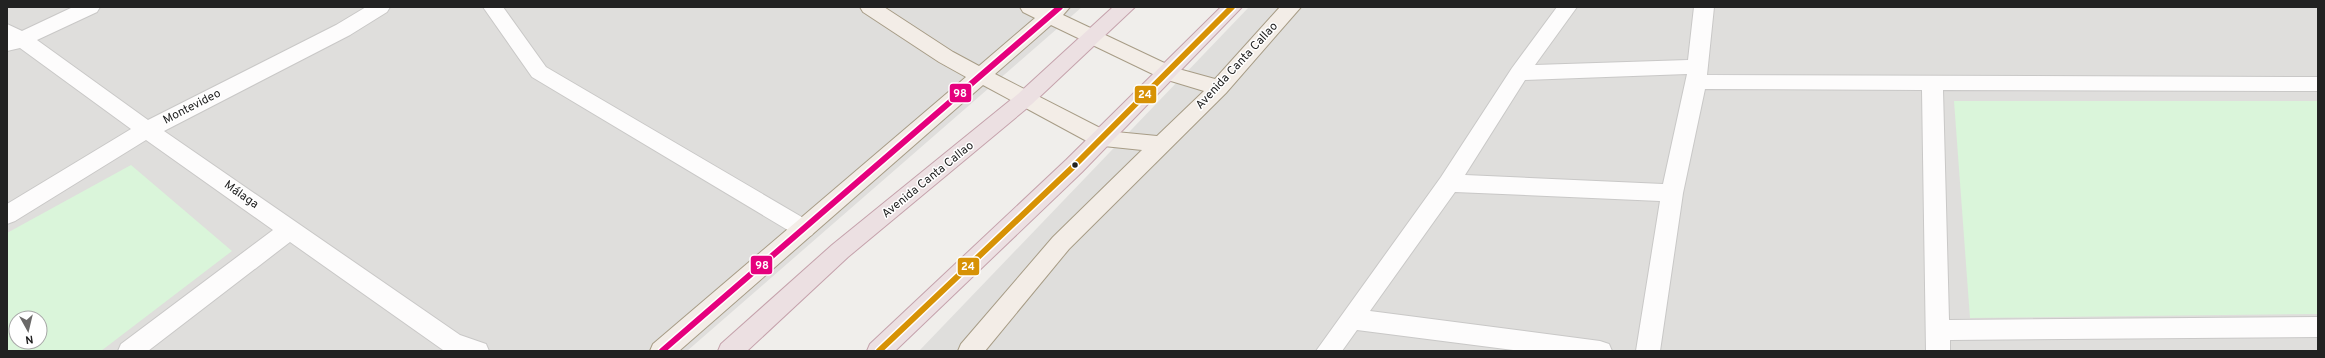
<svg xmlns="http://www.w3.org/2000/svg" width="2325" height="358" viewBox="0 0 2325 358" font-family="Overpass,sans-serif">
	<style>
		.residential { fill: #dfdedc; fill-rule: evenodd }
		.park { fill: #daf5da; fill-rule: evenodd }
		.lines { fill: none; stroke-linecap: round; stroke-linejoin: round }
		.minor-casing { stroke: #c9c8c7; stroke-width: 2 }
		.major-casing { stroke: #a79c86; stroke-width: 2 }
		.highway-casing { stroke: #c5a2ac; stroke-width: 2 }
		.minor { fill: #fdfcfc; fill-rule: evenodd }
		.major { fill: #f3ede7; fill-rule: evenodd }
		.highway { fill: #ece0e2; fill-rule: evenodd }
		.bus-1-casing { stroke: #fff; stroke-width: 9 }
		.bus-2-casing { stroke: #fff; stroke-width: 9 }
		.bus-1 { stroke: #e5007d; stroke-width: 6 }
		.bus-2 { stroke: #d79205; stroke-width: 6 }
		.bus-dot { fill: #222; stroke: #fff; stroke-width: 1.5 }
		.labels { text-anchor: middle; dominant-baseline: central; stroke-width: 3; stroke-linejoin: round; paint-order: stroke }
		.street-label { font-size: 12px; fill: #222; stroke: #fff }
		.line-badge { stroke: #fff; stroke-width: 1.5 }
		.badge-label { font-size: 11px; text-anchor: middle; font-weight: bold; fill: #fff }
	</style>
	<rect width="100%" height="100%" fill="#f0eeeb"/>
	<!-- residential -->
	<g class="residential">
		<path d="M7,7H1082L687,351H7ZM16,318H40V342H16Z"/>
		<polygon points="1249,7 2318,7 2318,351 919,351"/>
	</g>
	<!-- park -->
	<g class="park">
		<polygon points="1954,101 2318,101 2318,314 1970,318"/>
		<path d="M131,165L232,251L101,351H7V233ZM16,318H40V342H16Z"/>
	</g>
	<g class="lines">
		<defs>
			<g id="minor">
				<polygon points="73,7 100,7 97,12 37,40 148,120 336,25 366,7 390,7 387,12 350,35 164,131 460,335 486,344 489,351 443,350 290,242 148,351 118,351 121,344 273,230 146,140 15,221 7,224 7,204 131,129 20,48 7,51 7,24 22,31"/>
				<polygon points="483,7 503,7 546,67 812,223 815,229 812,235 804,238 796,235 532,77"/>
				<path d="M1557,7H1577L1535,65L1688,60L1694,7H1714L1707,75L2318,77V91L1943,90L1949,320L2318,317V337L1950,340V351H1926L1922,90L1705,89L1683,193L1660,351H1636L1660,201L1455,192L1370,311L1600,341L1609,344L1612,351H1521L1357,330L1342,351H1316L1441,177L1512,68ZM1687,74L1663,184L1465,175L1525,80Z"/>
			</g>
			<path id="major" d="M860,7H884L953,52L979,66L1035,18L1023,12L1020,7H1070L1063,15L1175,68L1215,79L1280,7H1301L1226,93L1069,249L985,351H958L961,344L1053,237L1142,150L1094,145L983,85L679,351H650L653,344L966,77L939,62L863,12ZM1051,25L1161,78L1204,91L1157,136L1106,131L995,74Z"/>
			<g id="highway">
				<polygon points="1113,7 1135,7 1032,104 848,257 747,351 718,351 721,344 832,245 1018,94"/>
				<polygon points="1221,7 1242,7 1082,172 895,351 867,351 870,344 1066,160"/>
			</g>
		</defs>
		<!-- minor casing -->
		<use href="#minor" class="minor-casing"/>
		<!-- major casing -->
		<use href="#major" class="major-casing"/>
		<!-- highway casing -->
		<use href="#highway" class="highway-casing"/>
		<!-- minor -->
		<use href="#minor" class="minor"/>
		<!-- major -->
		<use href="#major" class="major"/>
		<!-- highway -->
		<use href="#highway" class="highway"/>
		<defs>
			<polyline id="bus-1" points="662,351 1060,7"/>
			<polyline id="bus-2" points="879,351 1074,166 1232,7"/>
		</defs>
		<!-- bus-1 casing -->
		<use href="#bus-1" class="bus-1-casing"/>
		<!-- bus-2 casing -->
		<use href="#bus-2" class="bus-2-casing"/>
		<!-- bus-1 -->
		<use href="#bus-1" class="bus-1"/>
		<!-- bus-2 -->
		<use href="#bus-2" class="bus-2"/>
	</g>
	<!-- markers -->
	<circle class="bus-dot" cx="1075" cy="165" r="3.5"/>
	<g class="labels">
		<!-- street labels -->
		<g class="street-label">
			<text transform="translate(1237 66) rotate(-47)">Avenida Canta Callao</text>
			<text transform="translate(192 107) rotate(-27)">Montevideo</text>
			<text transform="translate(928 180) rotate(-39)">Avenida Canta Callao</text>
			<text transform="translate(241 195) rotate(35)">Málaga</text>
		</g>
	</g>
	<g class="line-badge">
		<rect x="949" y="83" width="23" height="20" rx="4" fill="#e5007d"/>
		<rect x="1134" y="85" width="23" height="19" rx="4" fill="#d79205"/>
		<rect x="750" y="255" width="23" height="20" rx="4" fill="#e5007d"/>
		<rect x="957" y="257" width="23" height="19" rx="4" fill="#d79205"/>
	</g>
	<g class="badge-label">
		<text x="960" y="97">98</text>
		<text x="1145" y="98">24</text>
		<text x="762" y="269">98</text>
		<text x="968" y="270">24</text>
	</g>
	<!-- border -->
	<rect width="2325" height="358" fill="none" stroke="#222222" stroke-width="16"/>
	<!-- north arrow -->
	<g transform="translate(28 330) rotate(172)"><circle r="19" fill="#ffffff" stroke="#a7a7a7"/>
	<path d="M0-3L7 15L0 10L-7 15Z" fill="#6a6968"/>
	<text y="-6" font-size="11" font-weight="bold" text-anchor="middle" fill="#222222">N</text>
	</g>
</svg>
